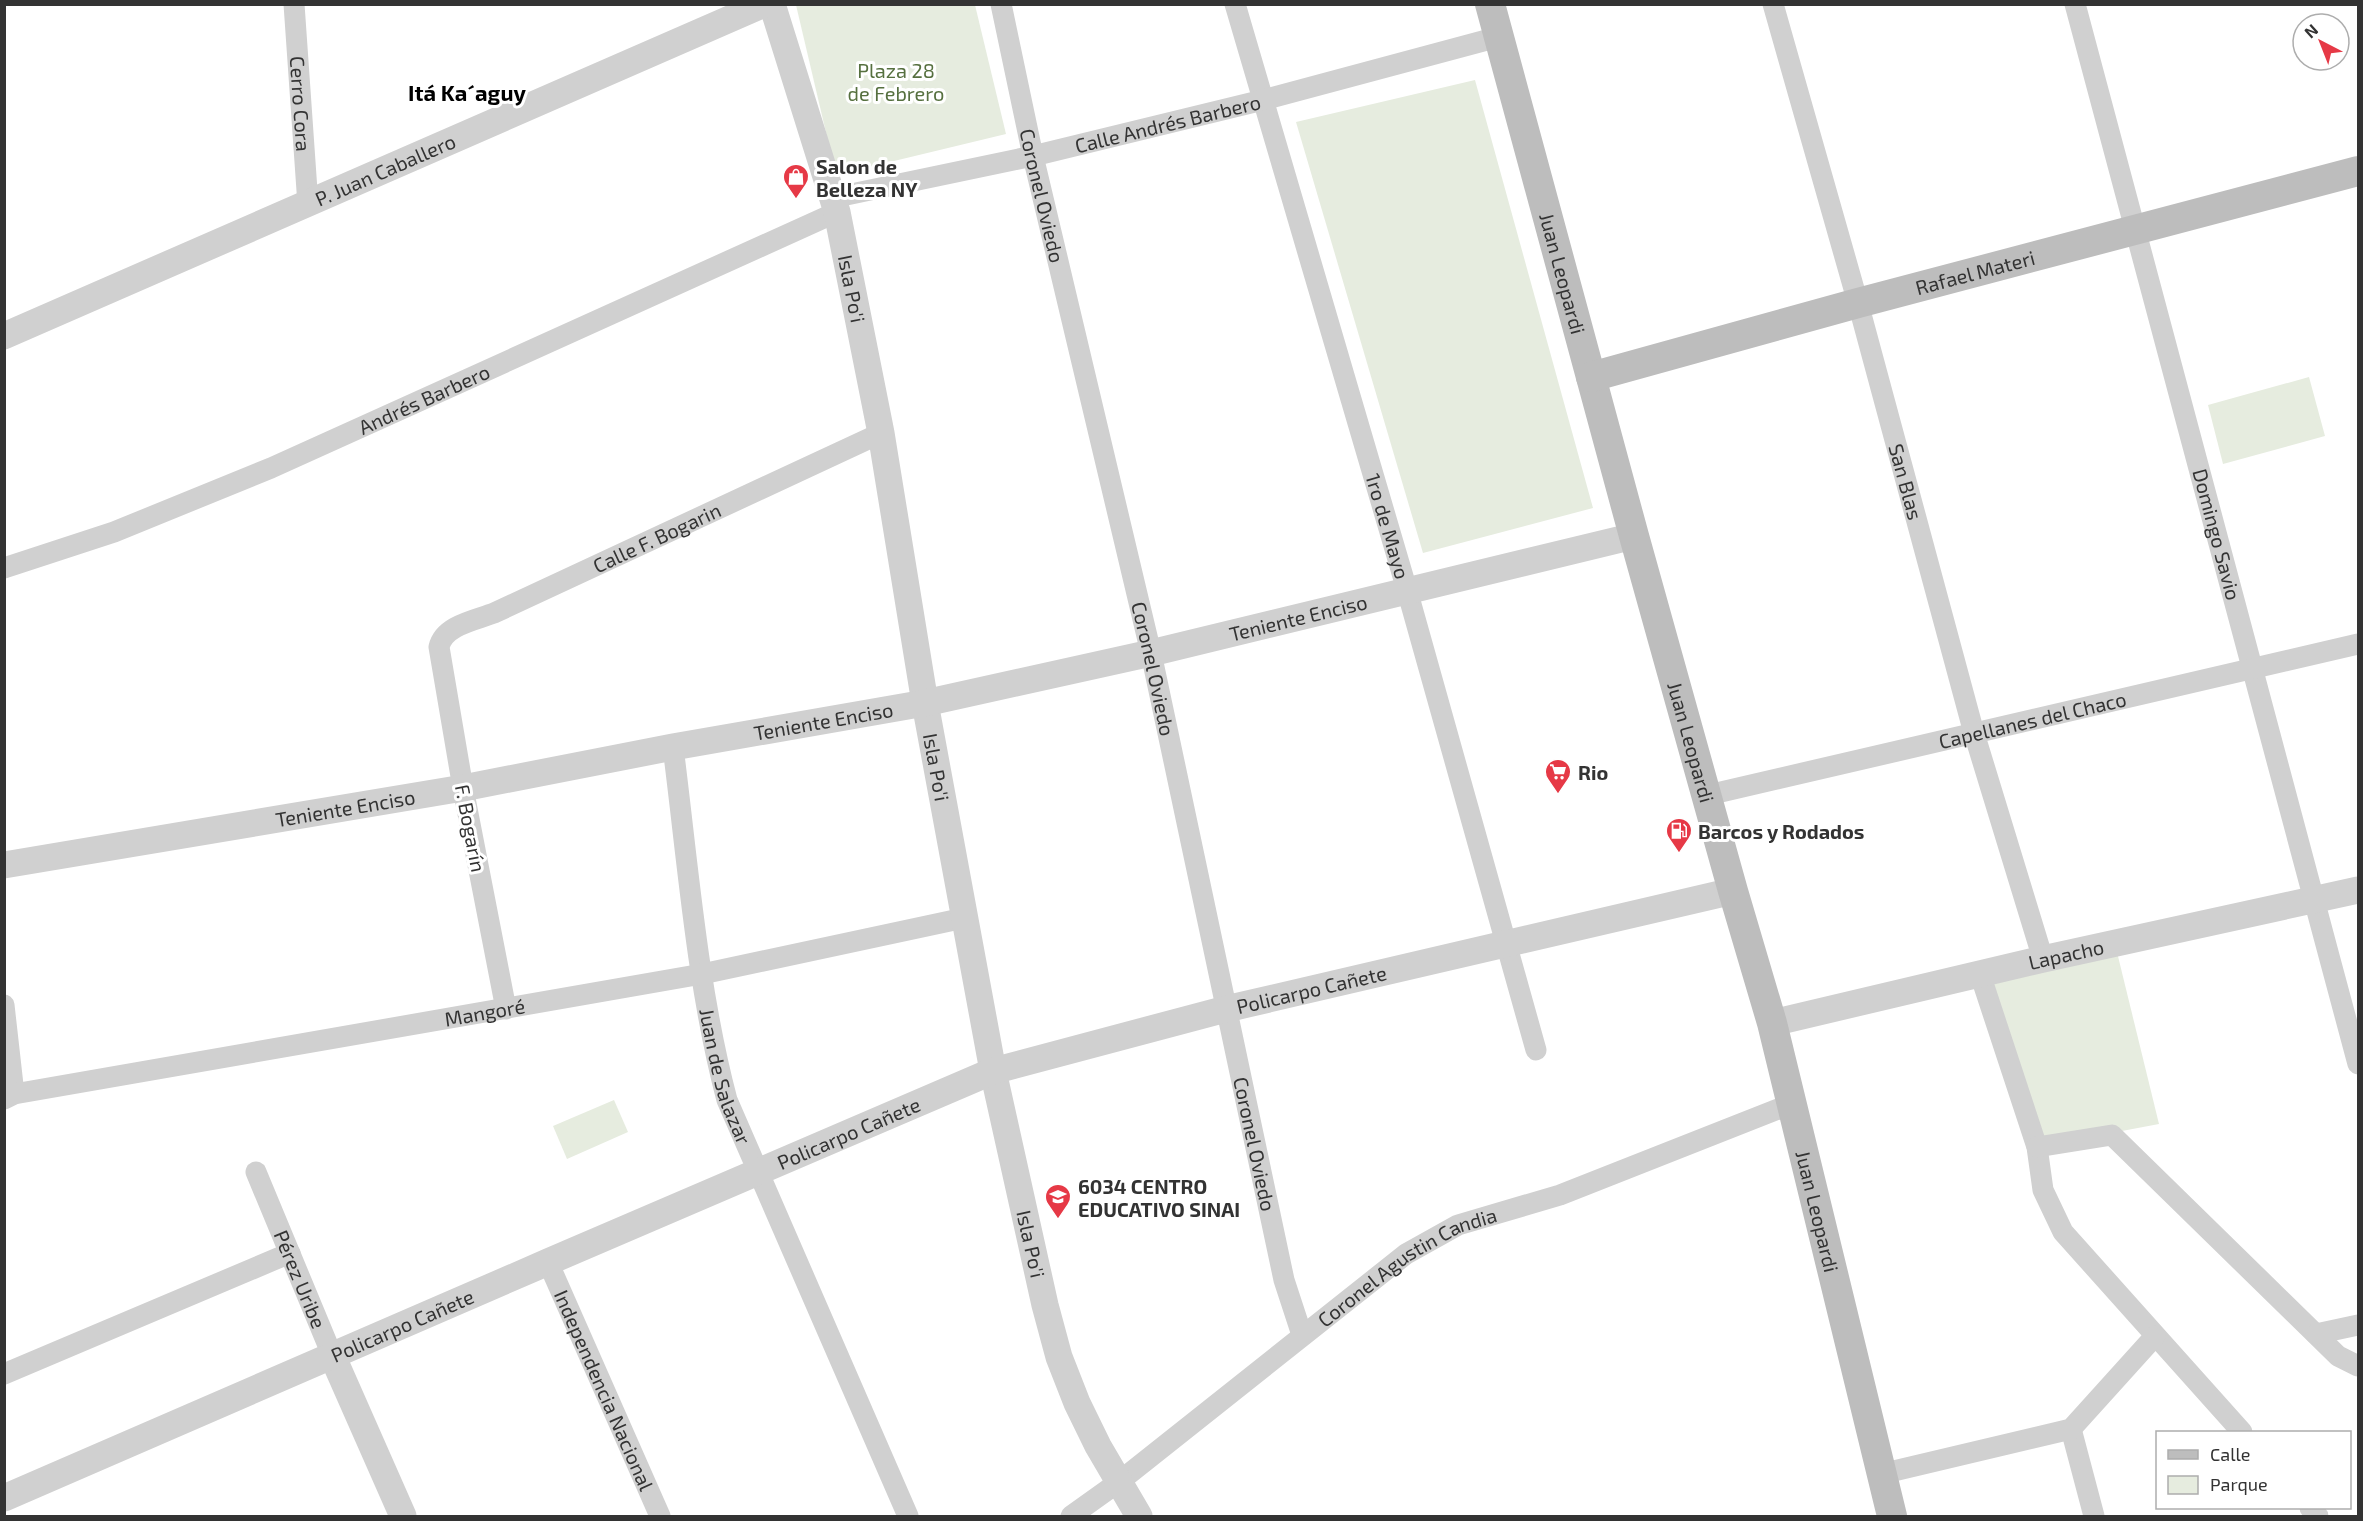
<svg xmlns="http://www.w3.org/2000/svg" width="2363" height="1521" viewBox="0 0 2363 1521" font-family="'Exo 2',sans-serif">
	<style>
		.green { fill: #e6ecdf }
		.lines { fill: none; stroke-linecap: round; stroke-linejoin: round }
		.minor { stroke: #d0d0d0; stroke-width: 21 }
		.tertiary { stroke: #d0d0d0; stroke-width: 27 }
		.secondary { stroke: #bdbdbd; stroke-width: 30 }
		.labels { text-anchor: middle; dominant-baseline: central; stroke-width: 6; stroke-linejoin: round; paint-order: stroke }
		.park-label { font-size: 20px; fill: #56703f; stroke: #fff }
		.street-label { font-size: 20px; fill: #333; stroke: #fff }
		.poi-label { font-size: 20px; font-weight: bold; fill: #333; stroke: #fff; text-anchor: start }
		.quarter-label { font-size: 22px; font-weight: bold; fill: #000; stroke: #fff }
	</style>
	<rect width="100%" height="100%" fill="#fff"/>
	<!-- green -->
	<g class="green">
		<polygon points="796,5 975,5 1006,134 836,175"/>
		<polygon points="1475,80 1593,508 1423,553 1296,122"/>
		<polygon points="2309,377 2325,436 2223,464 2208,405"/>
		<polygon points="2115,944 2159,1124 2037,1147 1980,974"/>
		<polygon points="614,1100 628,1132 567,1159 553,1126"/>
	</g>
	<g class="lines">
		<!-- minor -->
		<g class="minor">
			<path id="s1" d="M294,4L308,205"/>
			<path id="s2" d="M1001,4L1033,156L1151,653L1284,1280L1302,1335"/>
			<path id="s3" d="M1235,4L1407,590L1536,1050"/>
			<path id="s4" d="M1773,4L1858,303L1974,733L2043,959"/>
			<path id="s5" d="M2075,4C2172,357 2263,711 2358,1064"/>
			<path id="s6" d="M832,198L1033,156L1263,100L1498,37"/>
			<path id="s7" d="M4,568L114,532L271,468L837,212"/>
			<path id="s8" d="M673,747C688,864 697,987 727,1100L908,1516"/>
			<path id="s9" d="M1708,795L2358,644"/>
			<polyline points="1980,974 2037,1147 2043,1190 2063,1232 2242,1432"/>
			<polyline points="4,1005 14,1094"/>
			<path id="s10" d="M506,1009L463,788L439,647C444,625 476,620 494,613L881,433"/>
			<path id="s11" d="M4,1099L14,1094L702,974L964,918"/>
			<polyline points="2037,1147 2112,1135 2338,1356 2358,1366"/>
			<path id="s12" d="M256,1172L332,1355"/>
			<path id="s13" d="M548,1262L660,1516"/>
			<polyline points="2316,1334 2358,1325"/>
			<polyline points="4,1374 290,1253"/>
			<polyline points="2071,1429 2094,1516"/>
			<polyline points="1881,1474 2071,1429 2155,1336"/>
			<polyline points="2310,1508 2318,1516"/>
			<path id="s14" d="M1071,1516L1120,1481L1406,1254L1458,1225L1560,1195L1791,1104"/>
		</g>
		<!-- tertiary -->
		<g class="tertiary">
			<path id="s15" d="M772,4L837,212L881,433L925,703L993,1071L1045,1305L1059,1357L1077,1403L1098,1446L1139,1516"/>
			<path id="s16" d="M4,336L764,4"/>
			<path id="s17" d="M4,865L463,788L673,747L925,703L1151,653L1634,536"/>
			<path id="s18" d="M1772,1023L2043,959L2358,890"/>
			<polyline points="332,1355 403,1516"/>
			<path id="s19" d="M4,1498L548,1262L993,1071L1226,1009L1733,891"/>
		</g>
		<!-- secondary -->
		<g class="secondary">
			<path id="s20" d="M1490,4L1634,536L1733,891L1772,1023L1892,1516"/>
			<path id="s21" d="M1591,377L1858,303L2358,171"/>
		</g>
	</g>
	<!-- icons -->
	<defs>
		<symbol id="shop-pin" viewBox="-11 -11 22 30"><path d="M0 17L-7.5 6A9.5 9.5 0 1 1 7.5 6Z" fill="#e63946" stroke="#fff"/><path d="M-5-2.5h2.3a2.7 3.5 0 0 1 5.4 0H5L5.5 6h-11ZM-1.5-2.5h3a1.5 2.3 0 0 0-3 0Z" fill="#fff"/></symbol>
		<symbol id="supermarket-pin" viewBox="-11 -11 22 30"><path d="M0 17L-7.5 6A9.5 9.5 0 1 1 7.5 6Z" fill="#e63946" stroke="#fff"/><path d="M-6-5.5h2.5l.6 2H6L4.5 2H-2.5L-4.4-4H-6ZM-1.5 3.2a1.3 1.3 0 1 0 .1 0ZM3 3.2a1.3 1.3 0 1 0 .1 0Z" fill="#fff"/></symbol>
		<symbol id="fuel-pin" viewBox="-11 -11 22 30"><path d="M0 17L-7.5 6A9.5 9.5 0 1 1 7.5 6Z" fill="#e63946" stroke="#fff"/><path d="M-5.5-6h7V0h2V4h1.3V-2.5L3-4.5l.8-.8L6-3V5H2.5V1h-1V6h-7ZM-4.2-4.7v3.2H.2V-4.7Z" fill="#fff"/></symbol>
		<symbol id="school-pin" viewBox="-11 -11 22 30"><path d="M0 17L-7.5 6A9.5 9.5 0 1 1 7.5 6Z" fill="#e63946" stroke="#fff"/><path d="M0-5L7-2L0 1L-7-2ZM-4 1L0 2.5L4 1V4Q0 6-4 4Z" fill="#fff"/></symbol>
	</defs>
	<g fill-rule="evenodd">
		<use href="#shop-pin" x="781" y="162" width="30" height="40"/>
		<use href="#supermarket-pin" x="1543" y="757" width="30" height="40"/>
		<use href="#fuel-pin" x="1664" y="816" width="30" height="40"/>
		<use href="#school-pin" x="1043" y="1182" width="30" height="40"/>
	</g>
	<g class="labels">
		<!-- park labels -->
		<g class="park-label">
			<text x="896" y="70">Plaza 28<tspan x="896" dy="23">de Febrero</tspan></text>
		</g>
		<!-- street labels -->
		<g class="street-label">
			<text stroke="none"><textPath href="#s1" startOffset="100">Cerro Cora</textPath></text>
			<text stroke="none"><textPath href="#s6" startOffset="344">Calle Andrés Barbero</textPath></text>
			<text stroke="none"><textPath href="#s16" startOffset="416">P. Juan Caballero</textPath></text>
			<text stroke="none"><textPath href="#s2" startOffset="196">Coronel Oviedo</textPath></text>
			<text stroke="none"><textPath href="#s21" startOffset="398">Rafael Materi</textPath></text>
			<text stroke="none"><textPath href="#s20" startOffset="279">Juan Leopardi</textPath></text>
			<text stroke="none"><textPath href="#s15" startOffset="296">Isla Po'i</textPath></text>
			<text stroke="none"><textPath href="#s7" startOffset="453">Andrés Barbero</textPath></text>
			<text stroke="none"><textPath href="#s4" startOffset="496">San Blas</textPath></text>
			<text stroke="none"><textPath href="#s3" startOffset="544">1ro de Mayo</textPath></text>
			<text stroke="none"><textPath href="#s5" startOffset="549">Domingo Savio</textPath></text>
			<text stroke="none"><textPath href="#s10" startOffset="615">Calle F. Bogarin</textPath></text>
			<text stroke="none"><textPath href="#s17" startOffset="1318">Teniente Enciso</textPath></text>
			<text stroke="none"><textPath href="#s2" startOffset="682">Coronel Oviedo</textPath></text>
			<text stroke="none"><textPath href="#s9" startOffset="333">Capellanes del Chaco</textPath></text>
			<text stroke="none"><textPath href="#s17" startOffset="832">Teniente Enciso</textPath></text>
			<text stroke="none"><textPath href="#s20" startOffset="765">Juan Leopardi</textPath></text>
			<text stroke="none"><textPath href="#s15" startOffset="782">Isla Po'i</textPath></text>
			<text stroke="none"><textPath href="#s17" startOffset="346">Teniente Enciso</textPath></text>
			<text transform="translate(471 828) rotate(79)">F. Bogarín</text>
			<text stroke="none"><textPath href="#s18" startOffset="302">Lapacho</textPath></text>
			<text stroke="none"><textPath href="#s19" startOffset="1406">Policarpo Cañete</textPath></text>
			<text stroke="none"><textPath href="#s11" startOffset="489">Mangoré</textPath></text>
			<text stroke="none"><textPath href="#s8" startOffset="334">Juan de Salazar</textPath></text>
			<text stroke="none"><textPath href="#s19" startOffset="920">Policarpo Cañete</textPath></text>
			<text stroke="none"><textPath href="#s2" startOffset="1168">Coronel Oviedo</textPath></text>
			<text stroke="none"><textPath href="#s20" startOffset="1251">Juan Leopardi</textPath></text>
			<text stroke="none"><textPath href="#s15" startOffset="1268">Isla Po'i</textPath></text>
			<text stroke="none"><textPath href="#s14" startOffset="420">Coronel Agustin Candia</textPath></text>
			<text stroke="none"><textPath href="#s12" startOffset="116">Pérez Uribe</textPath></text>
			<text stroke="none"><textPath href="#s19" startOffset="434">Policarpo Cañete</textPath></text>
			<text stroke="none"><textPath href="#s13" startOffset="140">Independencia Nacional</textPath></text>
		</g>
		<!-- poi labels -->
		<g class="poi-label">
			<text x="816" y="166">Salon de<tspan x="816" dy="23">Belleza NY</tspan></text>
			<text x="1578" y="772">Rio</text>
			<text x="1698" y="831">Barcos y Rodados</text>
			<text x="1078" y="1186">6034 CENTRO<tspan x="1078" dy="23">EDUCATIVO SINAI</tspan></text>
		</g>
		<!-- quarter labels -->
		<g class="quarter-label">
			<text x="467" y="92">Itá Ka´aguy</text>
		</g>
	</g>
	<!-- border -->
	<rect width="2363" height="1521" fill="none" stroke="#333333" stroke-width="12"/>
	<!-- legend -->
	<rect x="2156" y="1431" width="195" height="78" fill="#ffffff" stroke="#adadad" stroke-width="1.5"/>
	<rect x="2168" y="1450" width="30" height="9" fill="#bdbdbd" stroke="#adadad" stroke-width="1.5"/>
	<text x="2210" y="1461" font-size="18" fill="#333333">Calle</text>
	<rect x="2168" y="1476" width="30" height="18" fill="#e6ecdf" stroke="#adadad" stroke-width="1.5"/>
	<text x="2210" y="1491" font-size="18" fill="#333333">Parque</text>
	<!-- north arrow -->
	<g transform="translate(2321 42) rotate(318)"><circle r="28" fill="#ffffff" stroke="#adadad" stroke-width="1.5"/>
	<path d="M0-4.5L10 22L0 15L-10 22Z" fill="#e63946"/>
	<text y="-9" font-size="16" font-weight="bold" text-anchor="middle" fill="#333333">N</text>
	</g>
</svg>
